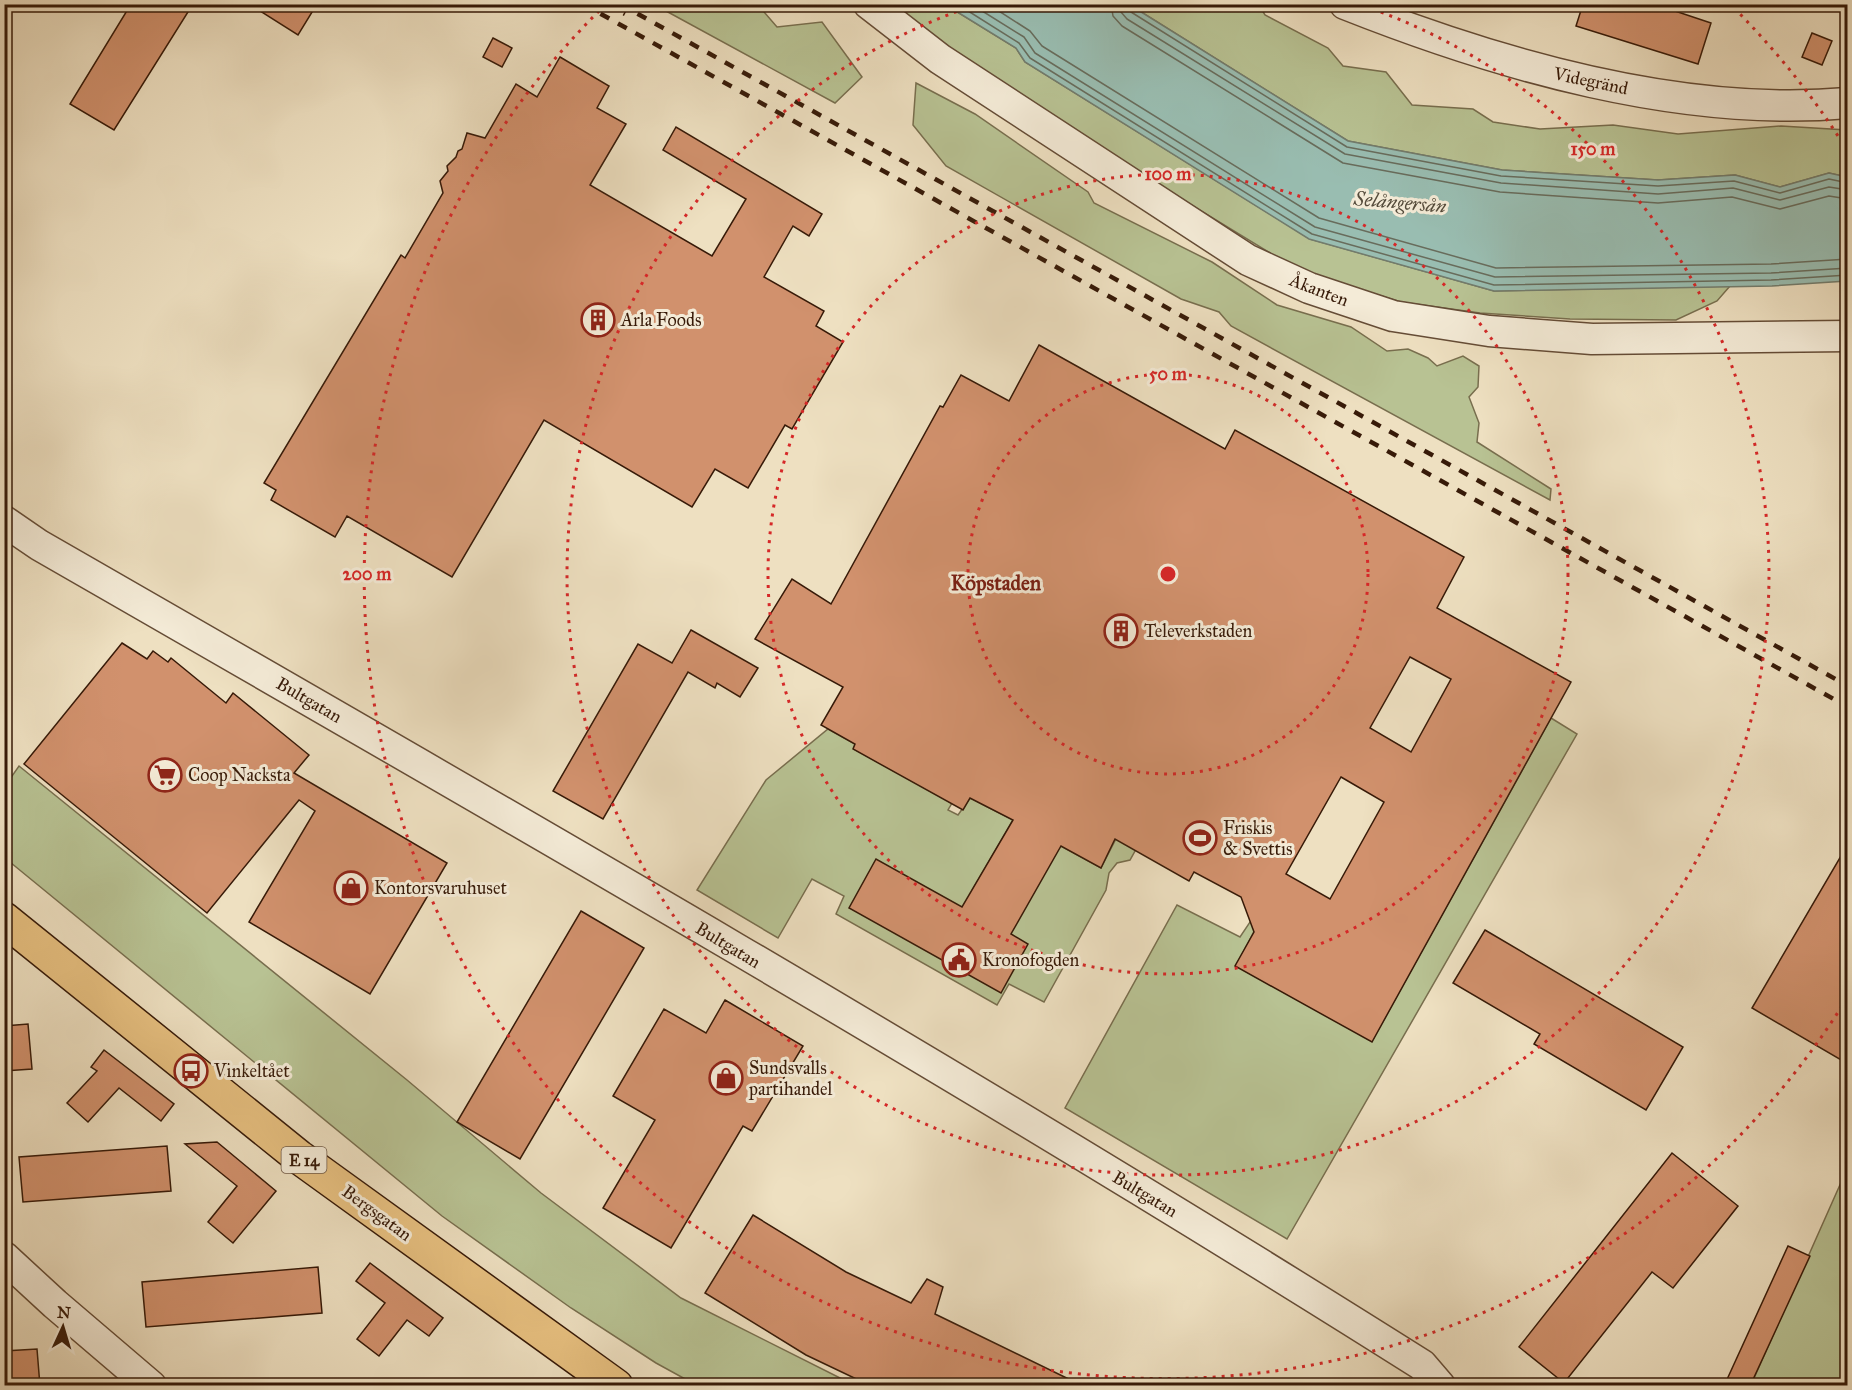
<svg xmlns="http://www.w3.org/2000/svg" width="1852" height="1390" viewBox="0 0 1852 1390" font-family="'IM FELL Great Primer',serif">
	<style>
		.green { fill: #b8c293; stroke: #786e4e; stroke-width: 1.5 }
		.water { fill: #99bdb1; stroke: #727c6d; stroke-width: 1.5 }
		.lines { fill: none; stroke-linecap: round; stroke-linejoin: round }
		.shore { stroke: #686c5c; stroke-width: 1.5 }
		.building { fill: #d1916d; stroke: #371a08; stroke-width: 1.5; fill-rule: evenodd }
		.minor-casing { stroke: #654c36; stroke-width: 33 }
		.highway-casing { stroke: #371a08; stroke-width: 36 }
		.minor { stroke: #f4ebd7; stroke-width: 30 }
		.highway { stroke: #e7c080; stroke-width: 33 }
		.rail { stroke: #371a08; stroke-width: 4.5; stroke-dasharray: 10 10; stroke-linecap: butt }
		.ring { fill: none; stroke: #d62828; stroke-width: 3; stroke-dasharray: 3 6 }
		.labels { text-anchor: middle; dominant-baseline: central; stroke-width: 6; stroke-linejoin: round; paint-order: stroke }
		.shield { fill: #f4ebd7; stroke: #705946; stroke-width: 1.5 }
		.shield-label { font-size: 16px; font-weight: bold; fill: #371a08 }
		.street-label { font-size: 18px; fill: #371a08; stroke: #f4ebd7 }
		.poi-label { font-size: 18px; fill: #371a08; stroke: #f4ebd7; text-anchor: start }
		.water-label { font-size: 20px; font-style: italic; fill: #544b3b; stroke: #f4ebd7 }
		.quarter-label { font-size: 21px; font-weight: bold; fill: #7a1f14; stroke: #f4ebd7 }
		.centre { fill: #d62828; stroke: #f4ebd7; stroke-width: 3 }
		.ring-label { font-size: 18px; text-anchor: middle; font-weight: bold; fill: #d62828; stroke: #f4ebd7; stroke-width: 6; stroke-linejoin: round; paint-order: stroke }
	</style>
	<rect width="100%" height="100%" fill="#eee0c1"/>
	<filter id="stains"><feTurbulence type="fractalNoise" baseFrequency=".00333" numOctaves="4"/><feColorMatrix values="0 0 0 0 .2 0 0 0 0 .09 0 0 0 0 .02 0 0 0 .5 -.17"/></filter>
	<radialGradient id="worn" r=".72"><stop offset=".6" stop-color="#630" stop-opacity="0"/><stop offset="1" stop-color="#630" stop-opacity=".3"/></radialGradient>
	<!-- green -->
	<g class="green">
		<polygon points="655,5 758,5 777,27 822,22 862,77 835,103"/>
		<polygon points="880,5 946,5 1016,48 1025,62 1310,239 1494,291 1730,286 1717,301 1676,320 1570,319 1480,313 1401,302 1333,281 1288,264 1188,203"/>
		<polygon points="1130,5 1259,5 1265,15 1328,48 1343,66 1386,72 1412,105 1473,109 1493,122 1540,129 1613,125 1678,134 1781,126 1847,130 1847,177 1829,173 1780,187 1735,175 1658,180 1502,170 1348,141"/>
		<polygon points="916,83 975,114 1088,192 1094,203 1212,262 1277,305 1351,327 1387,351 1408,349 1428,358 1437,366 1463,356 1479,366 1478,387 1469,397 1479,423 1477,442 1551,489 1550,500 1231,326 1219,312 1181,299 946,166 913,125"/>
		<polygon points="1551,718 1577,734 1287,1239 1065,1108 1177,905 1240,937 1250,922 1261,918 1236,966 1372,1041"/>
		<polygon points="828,729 855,744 854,749 952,803 948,810 958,815 970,798 1013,820 973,889 1061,846 1101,868 1120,831 1140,842 1130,860 1117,863 1109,873 1106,890 1044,1002 1009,984 997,1005 836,914 844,896 812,879 778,938 697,890 766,780"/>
		<polygon points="19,766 407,1080 541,1193 681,1298 854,1385 696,1385 656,1363 571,1308 442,1216 5,858 5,786"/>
		<polygon points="1847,1169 1847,1385 1751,1385"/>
	</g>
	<!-- water -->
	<polygon class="water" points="946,5 1130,5 1348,141 1502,170 1658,180 1735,175 1780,187 1829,173 1847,177 1847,281 1772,286 1494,291 1309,239 1025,62 1016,48"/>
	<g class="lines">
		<!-- shore -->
		<g class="shore">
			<polyline points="957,4 1019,43 1030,58 1312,234 1494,285 1771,280 1848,275"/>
			<polyline points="971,4 1024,37 1035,53 1315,227 1495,277 1771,273 1848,268"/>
			<polyline points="988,4 1030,31 1042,46 1319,218 1496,268 1771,264 1848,259"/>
			<polyline points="1111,4 1113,16 1122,26 1343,163 1500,192 1658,203 1732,197 1780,209 1829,196 1848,199"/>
			<polyline points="1120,4 1121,12 1127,19 1345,154 1501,183 1658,194 1733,188 1780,200 1829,187 1848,190"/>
			<polyline points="1128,4 1131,12 1347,147 1501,176 1658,186 1734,181 1780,193 1829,179 1848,183"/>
		</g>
	</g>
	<!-- building -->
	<g class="building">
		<polygon points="131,4 193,4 114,130 70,104"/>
		<polygon points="249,4 317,4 298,35"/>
		<polygon points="1583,4 1654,4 1711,23 1698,64 1576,26"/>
		<polygon points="1812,33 1832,41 1822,65 1802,57"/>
		<polygon points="493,38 512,48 502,67 483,57"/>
		<polygon points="560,57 609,86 597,108 626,124 590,185 712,256 746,199 663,150 676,127 822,214 809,236 793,226 764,277 824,311 816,326 843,342 792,429 785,425 748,488 715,469 692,507 544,420 452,577 347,516 335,537 271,500 276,490 264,483 401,255 405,258 443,193 440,181 448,171 447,166 456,157 458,151 462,149 467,133 485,138 516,84 537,97"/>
		<path d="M1039,345L1225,449L1235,430L1464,557L1437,608L1571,682L1372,1042L1235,966L1254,932L1241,897L1194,872L1189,881L1115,839L1101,868L1061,846L1011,934L1028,944L1001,993L849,908L876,859L962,907L1013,820L970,798L963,810L853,749L855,744L821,725L843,687L755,639L792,579L831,604L940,406L943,407L961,375L1009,401ZM1410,657L1451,679L1411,752L1370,728ZM1341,777L1384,802L1330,899L1286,874Z"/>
		<polygon points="691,630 758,668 740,697 717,683 715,688 688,672 603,819 553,791 638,644 672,663"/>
		<polygon points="122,643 147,659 153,651 168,662 171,658 226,703 233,693 309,755 294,773 447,863 370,994 249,922 315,811 299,800 207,913 24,764"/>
		<polygon points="1848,844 1848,1064 1752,1008"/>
		<polygon points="581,911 644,948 520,1159 457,1122"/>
		<polygon points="1485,930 1683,1047 1646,1110 1534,1044 1540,1034 1453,983"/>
		<polygon points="725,1000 803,1046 752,1131 743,1126 671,1248 603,1208 655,1120 613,1096 664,1009 706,1033"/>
		<polygon points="28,1024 32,1069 4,1071 4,1026"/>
		<polygon points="104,1050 174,1104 161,1121 119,1088 88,1122 67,1103 97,1071 91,1067"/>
		<polygon points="217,1142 276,1191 233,1243 208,1222 237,1186 185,1144"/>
		<polygon points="167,1146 171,1191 23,1202 19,1157"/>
		<polygon points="1672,1153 1738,1206 1673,1288 1652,1272 1564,1383 1519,1347"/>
		<polygon points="753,1215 846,1272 911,1303 927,1279 943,1287 935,1314 1083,1386 871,1386 806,1355 705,1293"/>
		<polygon points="1788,1246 1810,1256 1750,1386 1724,1386"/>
		<polygon points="370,1263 443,1318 429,1336 407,1320 379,1356 357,1339 385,1303 356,1281"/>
		<polygon points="318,1267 322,1313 146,1327 142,1282"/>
		<polygon points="37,1349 40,1386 4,1386 4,1351"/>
	</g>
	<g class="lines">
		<defs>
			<g id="minor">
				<polyline points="869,4 940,59 1248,260 1309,288 1393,316 1489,331 1592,339 1848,336"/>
				<path d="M1345,4C1499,65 1681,118 1848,103"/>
				<path d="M4,521L39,545C504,812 969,1079 1422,1365L1440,1386"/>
				<polyline points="4,1257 55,1304 151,1386"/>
			</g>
			<polyline id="highway" points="4,919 299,1157 616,1386"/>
		</defs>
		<!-- minor casing -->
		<use href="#minor" class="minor-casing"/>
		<!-- highway casing -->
		<use href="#highway" class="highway-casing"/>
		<!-- minor -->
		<use href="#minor" class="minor"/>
		<!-- highway -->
		<use href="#highway" class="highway"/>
		<!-- rail -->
		<g class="rail">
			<polyline points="583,4 1848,707"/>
			<polyline points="606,4 625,14"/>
			<polyline points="620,4 1848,686"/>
		</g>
	</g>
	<!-- distance rings -->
	<g class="ring">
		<circle cx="1168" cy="574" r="200"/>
		<circle cx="1168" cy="574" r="400"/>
		<path d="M1364 6A601 601 0 1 1 972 6"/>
		<path d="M1847 998A801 801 0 1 1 602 8M1734 8A801 801 0 0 1 1847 150"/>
	</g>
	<!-- icons -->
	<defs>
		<symbol id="building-ring" viewBox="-11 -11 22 22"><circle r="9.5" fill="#f4ebd7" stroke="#8f2418" stroke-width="1.5"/><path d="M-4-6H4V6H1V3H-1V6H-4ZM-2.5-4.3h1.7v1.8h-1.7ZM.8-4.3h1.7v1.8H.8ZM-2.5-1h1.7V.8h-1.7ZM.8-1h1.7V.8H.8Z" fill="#8f2418"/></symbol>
		<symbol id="supermarket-ring" viewBox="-11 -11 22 22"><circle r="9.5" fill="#f4ebd7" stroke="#8f2418" stroke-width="1.5"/><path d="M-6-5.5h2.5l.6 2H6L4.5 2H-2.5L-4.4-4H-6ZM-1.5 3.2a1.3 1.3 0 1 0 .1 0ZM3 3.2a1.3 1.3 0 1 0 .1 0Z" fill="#8f2418"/></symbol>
		<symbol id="stadium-ring" viewBox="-11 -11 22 22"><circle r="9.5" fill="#f4ebd7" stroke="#8f2418" stroke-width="1.5"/><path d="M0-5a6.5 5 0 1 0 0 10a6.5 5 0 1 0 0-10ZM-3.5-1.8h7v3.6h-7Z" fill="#8f2418"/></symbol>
		<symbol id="shop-ring" viewBox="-11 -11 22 22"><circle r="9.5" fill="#f4ebd7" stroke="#8f2418" stroke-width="1.5"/><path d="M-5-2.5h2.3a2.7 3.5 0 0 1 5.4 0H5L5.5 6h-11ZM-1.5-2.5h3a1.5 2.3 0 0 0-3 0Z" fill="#8f2418"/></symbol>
		<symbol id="civic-ring" viewBox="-11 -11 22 22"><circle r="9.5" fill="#f4ebd7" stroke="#8f2418" stroke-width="1.5"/><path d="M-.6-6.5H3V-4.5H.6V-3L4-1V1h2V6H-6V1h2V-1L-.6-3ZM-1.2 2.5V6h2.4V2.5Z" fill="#8f2418"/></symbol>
		<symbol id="bus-ring" viewBox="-11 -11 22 22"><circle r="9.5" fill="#f4ebd7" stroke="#8f2418" stroke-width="1.5"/><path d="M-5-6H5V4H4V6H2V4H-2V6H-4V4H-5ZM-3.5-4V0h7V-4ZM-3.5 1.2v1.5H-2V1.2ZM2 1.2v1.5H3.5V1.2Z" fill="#8f2418"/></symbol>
	</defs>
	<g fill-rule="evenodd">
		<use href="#building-ring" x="579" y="301" width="38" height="38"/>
		<use href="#building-ring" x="1102" y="612" width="38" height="38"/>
		<use href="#supermarket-ring" x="146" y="756" width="38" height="38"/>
		<use href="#stadium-ring" x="1181" y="819" width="38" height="38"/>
		<use href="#shop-ring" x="332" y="869" width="38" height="38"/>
		<use href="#civic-ring" x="940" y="941" width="38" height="38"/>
		<use href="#bus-ring" x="172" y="1052" width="38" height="38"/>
		<use href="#shop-ring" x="707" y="1059" width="38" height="38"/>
	</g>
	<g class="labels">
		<!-- shield labels -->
		<rect class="shield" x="281.5" y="1147" width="45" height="26" rx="4.5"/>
		<g class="shield-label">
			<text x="304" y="1160">E 14</text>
		</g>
		<!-- street labels -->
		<g class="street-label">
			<text transform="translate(1591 81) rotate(12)">Videgränd</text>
			<text transform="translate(1319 290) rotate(21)">Åkanten</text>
			<text transform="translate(309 700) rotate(30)">Bultgatan</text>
			<text transform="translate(728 945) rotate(31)">Bultgatan</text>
			<text transform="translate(1145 1194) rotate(31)">Bultgatan</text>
			<text transform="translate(377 1213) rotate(36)">Bergsgatan</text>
		</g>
		<!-- poi labels -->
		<g class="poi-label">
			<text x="621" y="320">Arla Foods</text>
			<text x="1144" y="631">Televerkstaden</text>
			<text x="188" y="775">Coop Nacksta</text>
			<text x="1223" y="828">Friskis<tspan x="1223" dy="21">&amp; Svettis</tspan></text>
			<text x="374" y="888">Kontorsvaruhuset</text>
			<text x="982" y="960">Kronofogden</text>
			<text x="749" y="1068">Sundsvalls<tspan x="749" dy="21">partihandel</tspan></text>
			<text x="214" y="1071">Vinkeltået</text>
		</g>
		<!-- water labels -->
		<g class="water-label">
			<text transform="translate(1400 202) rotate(5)">Selångersån</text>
		</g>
		<!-- quarter labels -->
		<g class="quarter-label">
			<text x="996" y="583">Köpstaden</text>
		</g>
	</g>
	<circle cx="1168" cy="574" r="9" class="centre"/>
	<g class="ring-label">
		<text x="1593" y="155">150 m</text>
		<text x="1168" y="180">100 m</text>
		<text x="1168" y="380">50 m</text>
		<text x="367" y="580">200 m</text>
	</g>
	<!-- margin -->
	<rect width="1852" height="1390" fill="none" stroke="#eee0c1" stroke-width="24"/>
	<rect x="6" y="6" width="1840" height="1378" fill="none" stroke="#371a08" stroke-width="3"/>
	<rect x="12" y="12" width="1828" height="1366" fill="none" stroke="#371a08" stroke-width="1.5"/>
	<!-- north arrow -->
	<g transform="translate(63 1327) rotate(4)" stroke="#f4ebd7" stroke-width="4.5" paint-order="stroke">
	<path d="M0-4.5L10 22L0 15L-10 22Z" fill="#371a08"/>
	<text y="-9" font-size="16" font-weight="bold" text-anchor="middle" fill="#371a08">N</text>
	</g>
	<rect width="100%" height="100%" filter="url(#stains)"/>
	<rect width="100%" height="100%" fill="url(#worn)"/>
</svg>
